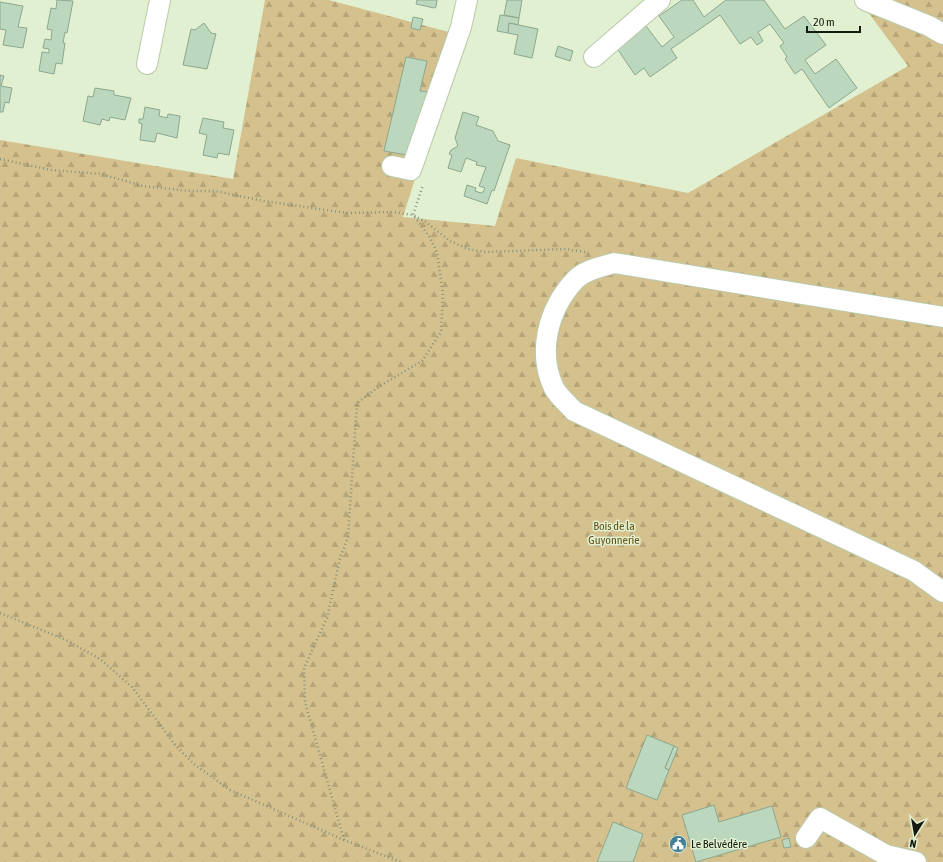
<svg xmlns="http://www.w3.org/2000/svg" width="943" height="862" viewBox="0 0 943 862" font-family="'Asap Condensed',sans-serif">
	<style>
		.forest { fill: url(#forest-firs) }
		.building { fill: #bbd7bd; stroke: #8da78f }
		.lines { fill: none; stroke-linecap: round; stroke-linejoin: round }
		.minor-casing { stroke: #bac9a9; stroke-width: 22 }
		.path { stroke: #87927b; stroke-width: 2.5; stroke-dasharray: 1 3; stroke-linecap: butt }
		.minor { stroke: #fff; stroke-width: 20 }
		.labels { text-anchor: middle; dominant-baseline: central; stroke-width: 3; stroke-linejoin: round; paint-order: stroke }
		.park-label { font-size: 12px; fill: #665218; stroke: #e1f0d0 }
		.poi-label { font-size: 12px; fill: #151a0e; stroke: #e1f0d0; text-anchor: start }
	</style>
	<defs>
		<pattern id="forest-firs" width="22" height="20" patternUnits="userSpaceOnUse"><rect width="22" height="20" fill="#d4c18e"/><path d="M5 1l3.5 6h-7zM16 11l3.5 6h-7z" fill="#b5a579"/></pattern>
	</defs>
	<rect width="100%" height="100%" fill="#e1f0d0"/>
	<!-- forest -->
	<polygon class="forest" points="265,0 329,0 460,35 403,217 495,226 516,158 688,193 908,66 859,0 943,0 943,862 0,862 0,140 233,179"/>
	<!-- building -->
	<g class="building">
		<polygon points="57,0 73,1 67,33 65,32 63,43 65,43 62,64 56,63 54,74 39,71 42,52 49,53 49,49 43,48 45,39 51,40 52,30 47,29 51,8 56,9"/>
		<polygon points="417,0 437,0 436,7 434,8 416,4"/>
		<polygon points="507,0 522,0 519,18 504,15"/>
		<polygon points="682,0 693,0 704,17 726,0 764,0 785,29 804,16 826,45 805,60 815,74 836,59 857,88 829,108 802,69 795,74 785,59 787,57 780,46 784,43 770,24 758,32 763,41 757,45 751,37 740,44 720,15 671,49 677,58 650,77 644,68 635,75 616,47 646,26 662,47 674,37 659,16"/>
		<polygon points="0,2 23,6 18,27 27,28 23,48 3,45 6,30 0,29"/>
		<polygon points="500,15 519,18 518,25 509,23 508,33 497,31"/>
		<polygon points="413,17 423,19 420,30 411,28"/>
		<polygon points="204,23 211,33 216,34 207,69 183,65 191,29 195,30"/>
		<polygon points="509,23 538,29 532,58 514,54 518,35 508,33"/>
		<polygon points="558,46 573,51 570,61 555,56"/>
		<polygon points="406,57 427,61 420,91 427,92 428,97 416,140 411,138 407,155 384,151"/>
		<polygon points="0,75 4,76 1,86 12,88 9,103 5,102 3,112 0,112"/>
		<polygon points="95,88 114,91 114,95 131,98 125,120 110,117 109,121 102,119 100,125 83,121 88,96 93,97"/>
		<polygon points="145,107 160,110 159,116 167,118 168,114 180,116 177,138 157,133 155,142 140,140 142,124 139,123 139,119 143,119"/>
		<polygon points="463,112 479,117 476,125 493,131 498,141 510,145 494,191 492,190 487,204 464,196 467,185 476,188 475,191 481,193 483,192 485,188 479,186 486,167 476,165 477,162 466,158 461,172 448,168 452,155 449,154 451,150 458,146 455,138"/>
		<polygon points="203,118 224,122 223,128 234,130 229,155 218,153 217,158 203,155 207,135 199,133"/>
		<polygon points="647,735 674,746 665,768 669,770 657,800 626,788"/>
		<polygon points="674,746 678,748 669,770 665,768"/>
		<polygon points="714,805 719,822 772,806 781,837 696,862 682,815"/>
		<polygon points="613,822 643,834 633,862 597,862"/>
		<polygon points="789,838 791,847 784,848 782,840"/>
	</g>
	<g class="lines">
		<defs>
			<g id="minor">
				<polyline points="865,0 929,26 943,34"/>
				<polyline points="594,57 660,0"/>
				<polyline points="147,64 160,0"/>
				<polyline points="392,166 411,170 461,27 467,0"/>
				<path d="M943,317L614,263C600,267 585,270 575,280C548,309 537,352 554,388C558,396 568,404 574,411L914,571L943,592"/>
				<polyline points="806,838 820,818 886,855 916,862"/>
			</g>
		</defs>
		<!-- minor casing -->
		<use href="#minor" class="minor-casing"/>
		<!-- path -->
		<g class="path">
			<polyline points="0,159 51,170 101,174 143,186 190,191 215,191 264,201 347,213 394,212 413,215 426,222 450,241 468,249 485,252 566,249 585,252"/>
			<polyline points="0,613 66,640 100,659 132,687 176,746 194,764 230,790 344,840 401,862"/>
			<polyline points="344,840 305,702 304,668 327,618 340,558 348,537 357,403 380,386 422,361 441,332 443,295 437,252 429,236 413,215 423,185"/>
		</g>
		<!-- minor -->
		<use href="#minor" class="minor"/>
	</g>
	<!-- icons -->
	<defs>
		<symbol id="civic-disc" viewBox="-11 -11 22 22"><circle r="9.5" fill="#438097" stroke="#e1f0d0"/><path d="M-.6-6.5H3V-4.5H.6V-3L4-1V1h2V6H-6V1h2V-1L-.6-3ZM-1.2 2.5V6h2.4V2.5Z" fill="#fff"/></symbol>
	</defs>
	<g fill-rule="evenodd">
		<use href="#civic-disc" x="668" y="834" width="20" height="20"/>
	</g>
	<g class="labels">
		<!-- park labels -->
		<g class="park-label">
			<text x="614" y="526">Bois de la<tspan x="614" dy="14">Guyonnerie</tspan></text>
		</g>
		<!-- poi labels -->
		<g class="poi-label">
			<text x="691" y="844">Le Belvédère</text>
		</g>
	</g>
	<!-- north arrow -->
	<g transform="translate(915 834) rotate(191)" stroke="#e1f0d0" stroke-width="3" paint-order="stroke">
	<path d="M0-3L7 15L0 10L-7 15Z" fill="#151a0e"/>
	<text y="-6" font-size="11" font-weight="bold" text-anchor="middle" fill="#151a0e">N</text>
	</g>
	<!-- scale -->
	<path d="M807 26v6h53v-6" fill="none" stroke="#151a0e" stroke-width="2"/>
	<text x="813" y="26" font-size="12" fill="#151a0e" stroke="#e1f0d0" stroke-width="3" paint-order="stroke">20 m</text>
</svg>
